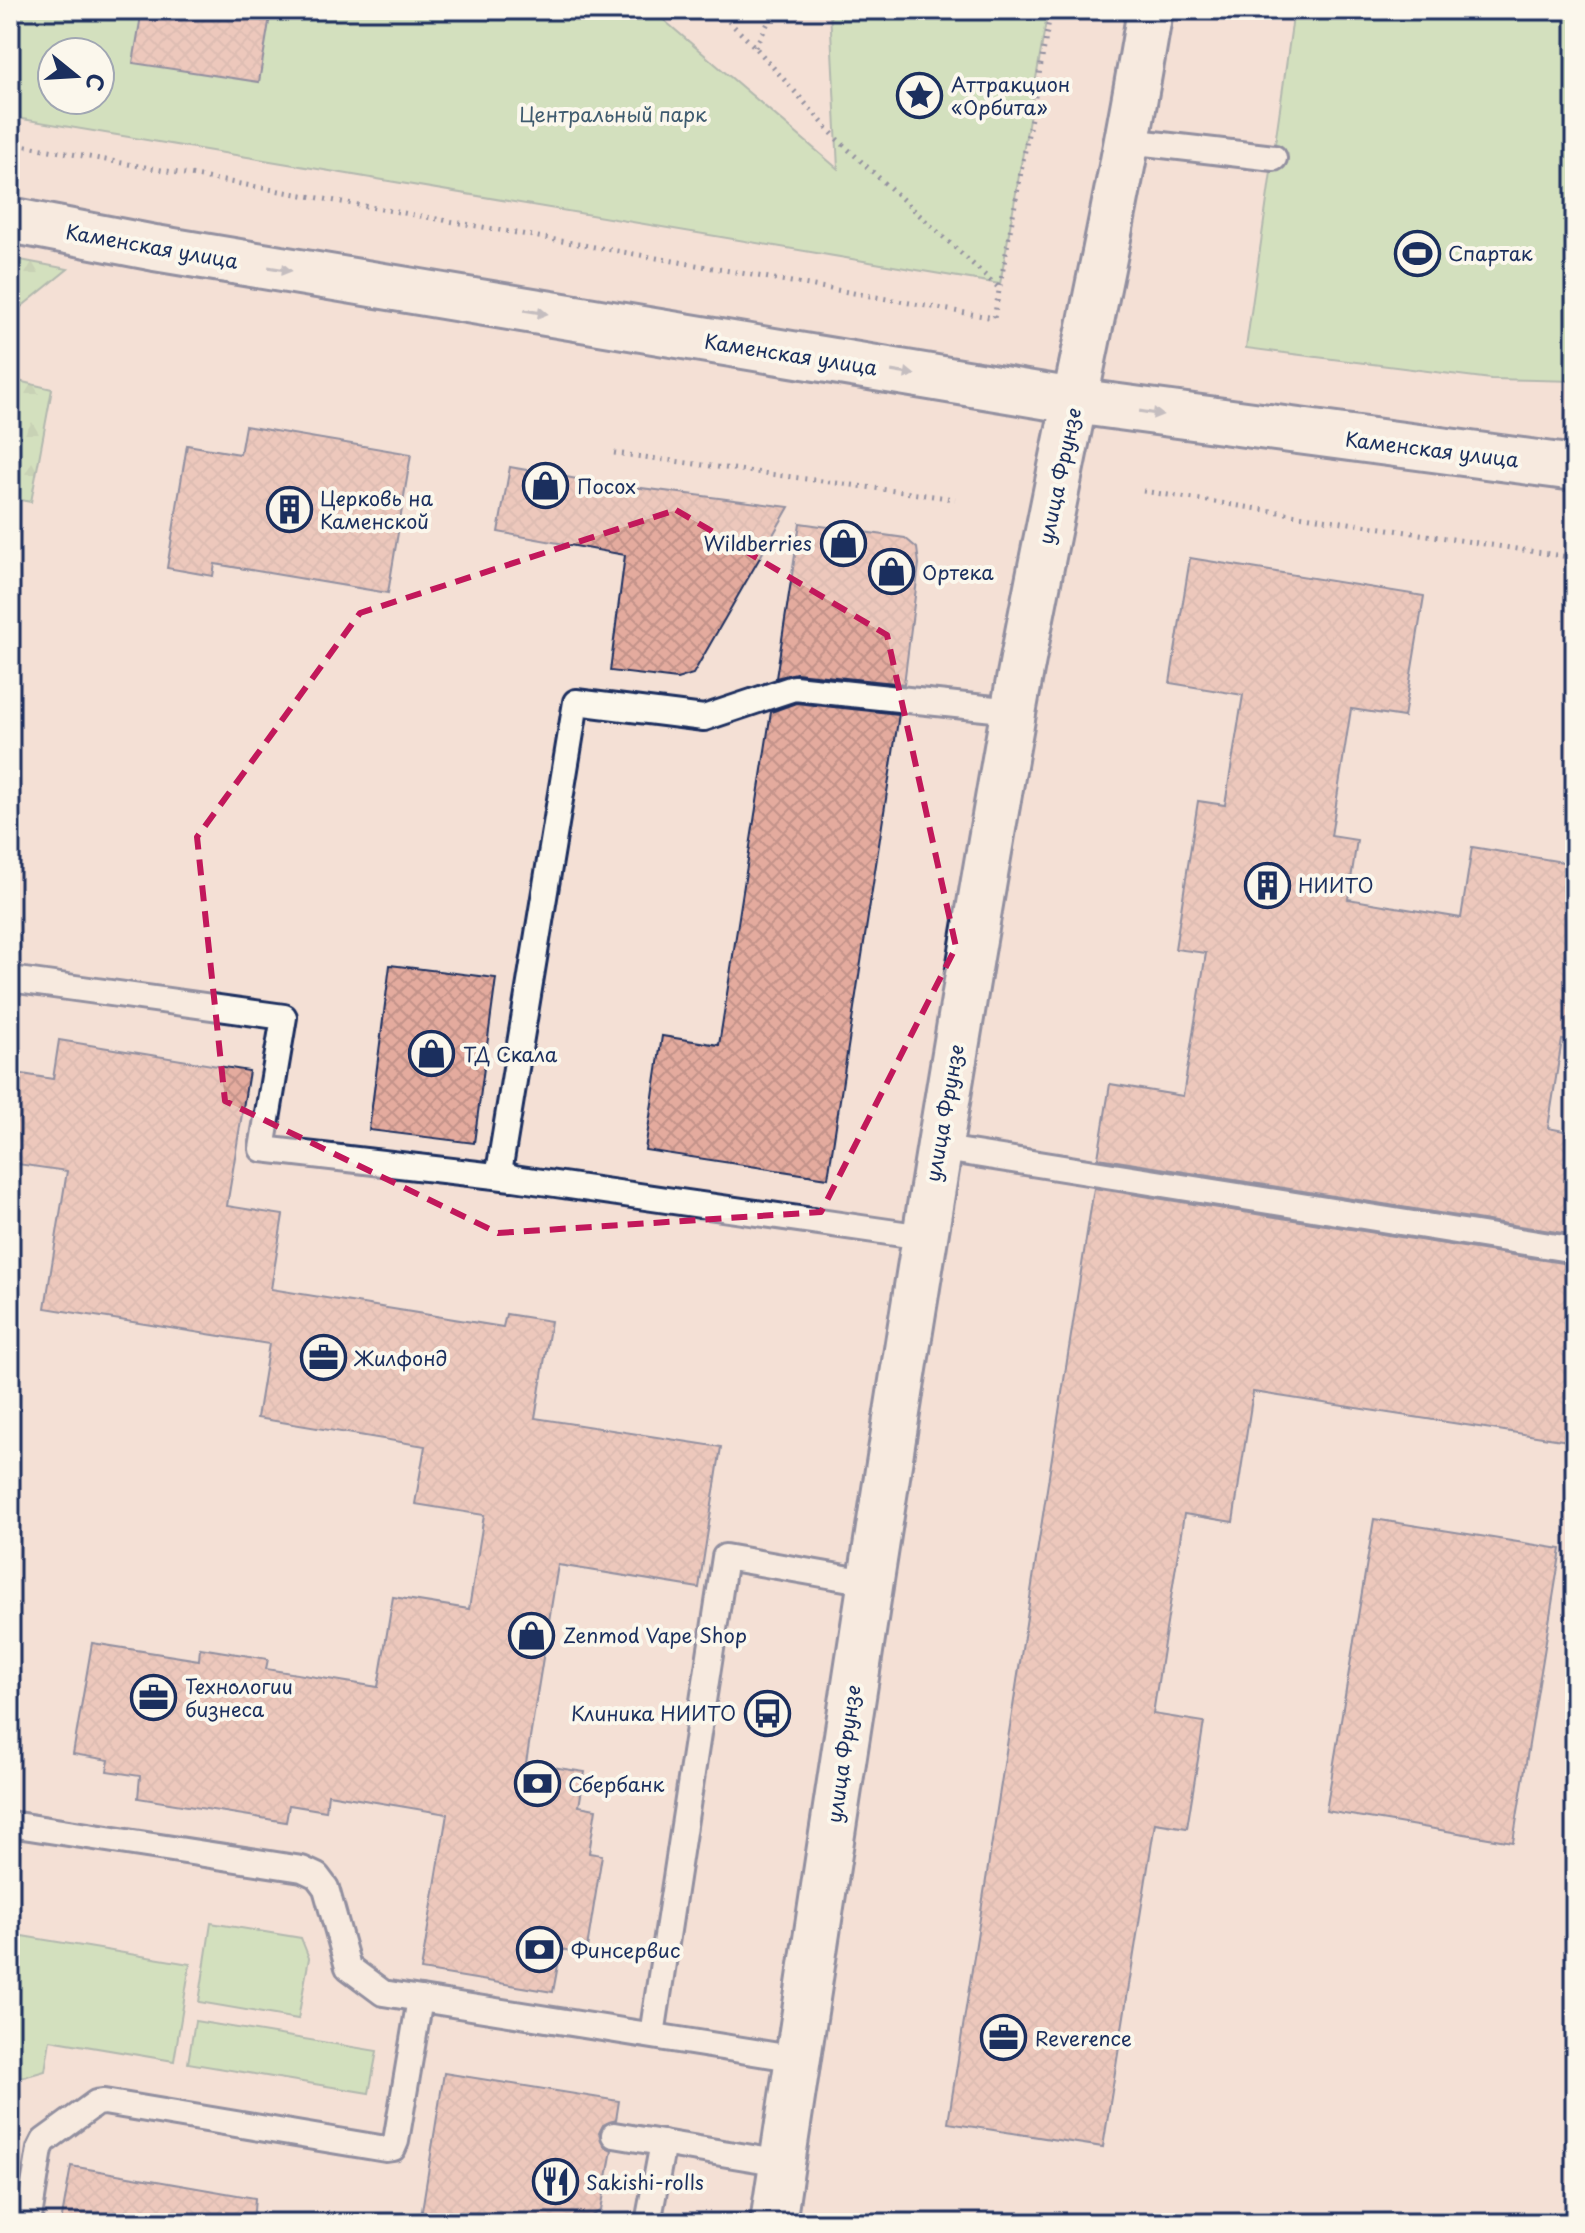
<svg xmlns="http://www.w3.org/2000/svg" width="1585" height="2233" viewBox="0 0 1585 2233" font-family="'Playpen Sans',sans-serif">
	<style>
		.forest { fill: url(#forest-firs); stroke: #648880; stroke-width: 2 }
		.green { fill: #ace0a2; stroke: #648880; stroke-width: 2; fill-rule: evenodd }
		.building { fill: url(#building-cross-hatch); stroke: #1b2f5e; stroke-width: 2 }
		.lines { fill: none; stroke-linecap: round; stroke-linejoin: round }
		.service-casing { stroke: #1b2f5e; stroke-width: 30 }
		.tertiary-casing { stroke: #1b2f5e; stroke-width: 50 }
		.secondary-casing { stroke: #1b2f5e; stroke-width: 50 }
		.path { stroke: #1b2f5e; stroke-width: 5; stroke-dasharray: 2 6; stroke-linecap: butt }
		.service { stroke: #fbf7ec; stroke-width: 24 }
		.tertiary { stroke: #fbf7ec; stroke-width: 44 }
		.secondary { stroke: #fbf7ec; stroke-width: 44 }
		.oneway { fill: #8b93a5 }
		.marked { fill: none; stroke: #c2185b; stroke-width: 6; stroke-dasharray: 16 10; stroke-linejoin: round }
		.labels { text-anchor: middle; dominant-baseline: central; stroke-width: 8; stroke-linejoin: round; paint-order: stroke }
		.poi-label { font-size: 20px; fill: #1b2f5e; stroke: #fbf7ec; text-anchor: start }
		.park-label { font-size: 20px; fill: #3f5b6f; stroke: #fbf7ec }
		.street-label { font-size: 20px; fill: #1b2f5e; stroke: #fbf7ec }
	</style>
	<defs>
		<pattern id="forest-firs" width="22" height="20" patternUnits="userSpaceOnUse" patternTransform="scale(2)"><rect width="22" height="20" fill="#ace0a2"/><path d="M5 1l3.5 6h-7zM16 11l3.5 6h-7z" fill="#93c08e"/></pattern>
		<pattern id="building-cross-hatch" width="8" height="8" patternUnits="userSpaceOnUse" patternTransform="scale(2)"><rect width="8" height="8" fill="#e4ab9e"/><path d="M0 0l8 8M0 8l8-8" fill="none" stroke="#c3938a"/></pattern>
	</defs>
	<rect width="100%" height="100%" fill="#f4e0d5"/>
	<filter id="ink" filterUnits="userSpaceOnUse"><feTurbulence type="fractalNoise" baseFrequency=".0125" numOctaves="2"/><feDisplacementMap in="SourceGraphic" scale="16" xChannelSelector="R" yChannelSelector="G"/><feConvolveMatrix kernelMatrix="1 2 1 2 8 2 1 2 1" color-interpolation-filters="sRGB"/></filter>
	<g filter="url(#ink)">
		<!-- forest -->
		<g class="forest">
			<polygon points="10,258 68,269 10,316"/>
			<polygon points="10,379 52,389 31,502 10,498"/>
		</g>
		<!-- green -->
		<g class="green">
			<path d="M10,10H652L838,169L830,10H1048L1000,284L10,117ZM52,52H100V100H52Z"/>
			<polygon points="1294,10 1575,10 1575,381 1491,379 1246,348"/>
			<polygon points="211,1923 301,1938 309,1958 298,2019 199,2002"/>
			<polygon points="22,1936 190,1964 174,2061 50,2040 45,2071 10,2081 10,2009"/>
			<polygon points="195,2021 377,2051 369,2093 188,2063"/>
		</g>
		<!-- building -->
		<g class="building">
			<polygon points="142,10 271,10 259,82 133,63"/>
			<polygon points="245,426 411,454 388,593 215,564 213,576 167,568 187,445 240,454"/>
			<polygon points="510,467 633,489 633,487 789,507 693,674 677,679 610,671 625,555 498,532"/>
			<polygon points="800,523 905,538 917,548 919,564 904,684 796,673 776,678"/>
			<polygon points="1190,558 1424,596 1404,717 1351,709 1331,836 1357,840 1348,899 1461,918 1472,847 1575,864 1575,1042 1562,1040 1548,1128 1575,1133 1575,1235 1098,1158 1110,1084 1183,1096 1206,953 1175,949 1198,801 1225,805 1243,695 1170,683"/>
			<polygon points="796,703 899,714 828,1178 645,1150 662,1036 719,1045 771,712"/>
			<polygon points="390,965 496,978 474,1143 369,1130"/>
			<polygon points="59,1040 249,1071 227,1206 283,1215 271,1289 503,1327 506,1314 551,1321 535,1418 721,1447 699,1588 558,1565 526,1763 585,1772 579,1806 596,1809 589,1853 602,1855 586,1954 561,1949 553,1992 421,1970 447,1814 328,1794 326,1811 289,1805 286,1822 138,1798 140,1776 107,1771 109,1760 73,1754 92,1643 199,1660 200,1648 268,1659 266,1669 378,1687 393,1597 469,1609 484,1515 415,1504 425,1446 257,1418 269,1344 45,1308 67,1171 10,1163 10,1072 53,1079"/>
			<polygon points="1094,1188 1575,1265 1575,1442 1253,1392 1233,1522 1184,1514 1153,1714 1204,1722 1187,1828 1155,1823 1103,2147 948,2123"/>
			<polygon points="1374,1519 1561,1549 1513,1842 1326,1811"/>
			<polygon points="444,2073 619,2101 616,2120 603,2125 599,2133 604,2146 612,2150 601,2210 580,2223 420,2223"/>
			<polygon points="71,2166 255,2198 253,2223 61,2223"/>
		</g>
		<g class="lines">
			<defs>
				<g id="service">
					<polyline points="1128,141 1274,158"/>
					<polyline points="10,979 284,1017 262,1149 512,1178"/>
					<polyline points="938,1148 1575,1250"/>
					<polyline points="923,1237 514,1178 499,1172 576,702 704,718 794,688 1013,711"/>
					<polyline points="10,1824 302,1869 317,1876 326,1888 348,1967 383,1993 798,2059"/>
					<polyline points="652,2035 725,1557 868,1582"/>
					<polyline points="614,2135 782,2163"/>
					<polyline points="28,2223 40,2149 44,2141 96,2103 104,2102 386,2149 393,2148 396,2141 420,1999"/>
					<polyline points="648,2223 663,2143"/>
				</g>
				<polyline id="tertiary" points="10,220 155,248 1074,401 1575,468"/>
				<path id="secondary" d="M773,2223C849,1721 924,1219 1012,719C1054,482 1111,248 1150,10"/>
			</defs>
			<!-- service casing -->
			<use href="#service" class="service-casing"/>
			<!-- tertiary casing -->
			<use href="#tertiary" class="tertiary-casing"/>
			<!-- secondary casing -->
			<use href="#secondary" class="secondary-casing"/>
			<!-- path -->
			<g class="path">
				<polyline points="717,10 755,47 838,140 1001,290"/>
				<polyline points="755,47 775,10"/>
				<polyline points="10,143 994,318 1051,10"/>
				<polyline points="614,453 955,499"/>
				<polyline points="1143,491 1575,558"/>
			</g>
			<!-- service -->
			<use href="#service" class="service"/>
			<!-- tertiary -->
			<use href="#tertiary" class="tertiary"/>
			<!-- secondary -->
			<use href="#secondary" class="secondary"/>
		</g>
		<!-- one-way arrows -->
		<defs><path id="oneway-solid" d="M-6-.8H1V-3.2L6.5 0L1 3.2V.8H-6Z" transform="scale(2)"/></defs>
		<g class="oneway">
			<use href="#oneway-solid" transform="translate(280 269) rotate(9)"/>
			<use href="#oneway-solid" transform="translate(536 312) rotate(9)"/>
			<use href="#oneway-solid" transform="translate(903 373) rotate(9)"/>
			<use href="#oneway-solid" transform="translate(1151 413) rotate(9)"/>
		</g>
	</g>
	<!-- marked area -->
	<path d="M0 0H1585V2233H0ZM676,510L887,635L956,947L821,1212L498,1233L225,1101L197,837L360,613Z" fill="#f4e0d5" fill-opacity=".55" fill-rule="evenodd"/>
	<path class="marked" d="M676,510L887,635L956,947L821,1212L498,1233L225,1101L197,837L360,613Z"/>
	<!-- icons -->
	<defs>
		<symbol id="sight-ring" viewBox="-11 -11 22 22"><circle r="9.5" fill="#fbf7ec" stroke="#1b2f5e" stroke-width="1.5"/><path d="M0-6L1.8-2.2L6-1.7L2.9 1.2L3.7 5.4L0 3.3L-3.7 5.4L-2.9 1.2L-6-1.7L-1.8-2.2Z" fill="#1b2f5e"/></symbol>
		<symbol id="stadium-ring" viewBox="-11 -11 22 22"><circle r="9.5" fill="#fbf7ec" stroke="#1b2f5e" stroke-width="1.5"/><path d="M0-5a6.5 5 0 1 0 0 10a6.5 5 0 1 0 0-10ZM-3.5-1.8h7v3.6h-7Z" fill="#1b2f5e"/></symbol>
		<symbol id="shop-ring" viewBox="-11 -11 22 22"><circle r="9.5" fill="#fbf7ec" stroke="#1b2f5e" stroke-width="1.5"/><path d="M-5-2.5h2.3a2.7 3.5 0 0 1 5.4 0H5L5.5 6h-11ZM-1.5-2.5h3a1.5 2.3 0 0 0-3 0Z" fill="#1b2f5e"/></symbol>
		<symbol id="building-ring" viewBox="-11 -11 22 22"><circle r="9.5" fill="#fbf7ec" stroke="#1b2f5e" stroke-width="1.5"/><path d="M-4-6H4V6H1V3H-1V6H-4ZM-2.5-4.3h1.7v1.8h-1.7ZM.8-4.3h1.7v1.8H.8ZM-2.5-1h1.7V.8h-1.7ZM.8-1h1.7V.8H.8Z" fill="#1b2f5e"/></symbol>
		<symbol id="office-ring" viewBox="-11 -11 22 22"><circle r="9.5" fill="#fbf7ec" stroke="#1b2f5e" stroke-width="1.5"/><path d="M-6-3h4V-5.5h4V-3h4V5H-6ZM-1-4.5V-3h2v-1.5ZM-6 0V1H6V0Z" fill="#1b2f5e"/></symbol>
		<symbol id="bus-ring" viewBox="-11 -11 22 22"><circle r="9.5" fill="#fbf7ec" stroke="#1b2f5e" stroke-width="1.5"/><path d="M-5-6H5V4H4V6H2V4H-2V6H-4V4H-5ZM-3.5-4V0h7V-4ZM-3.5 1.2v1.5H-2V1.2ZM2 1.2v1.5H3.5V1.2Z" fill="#1b2f5e"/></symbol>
		<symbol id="bank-ring" viewBox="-11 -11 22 22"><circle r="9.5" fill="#fbf7ec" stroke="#1b2f5e" stroke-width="1.5"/><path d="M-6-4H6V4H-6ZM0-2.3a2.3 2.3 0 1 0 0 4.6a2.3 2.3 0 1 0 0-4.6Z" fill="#1b2f5e"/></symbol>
		<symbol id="restaurant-ring" viewBox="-11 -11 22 22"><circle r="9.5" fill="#fbf7ec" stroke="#1b2f5e" stroke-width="1.5"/><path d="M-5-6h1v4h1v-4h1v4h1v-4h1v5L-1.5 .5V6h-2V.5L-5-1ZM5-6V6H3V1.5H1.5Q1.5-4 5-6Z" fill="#1b2f5e"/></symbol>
	</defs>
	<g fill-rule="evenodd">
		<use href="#sight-ring" x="894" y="70" width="51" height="51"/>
		<use href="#stadium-ring" x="1392" y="228" width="51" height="51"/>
		<use href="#shop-ring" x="520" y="460" width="51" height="51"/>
		<use href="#building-ring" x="264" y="484" width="51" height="51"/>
		<use href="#shop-ring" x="818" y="518" width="51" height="51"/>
		<use href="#shop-ring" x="866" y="546" width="51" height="51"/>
		<use href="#building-ring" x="1242" y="860" width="51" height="51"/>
		<use href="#shop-ring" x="406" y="1028" width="51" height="51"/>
		<use href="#office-ring" x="298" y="1332" width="51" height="51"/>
		<use href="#shop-ring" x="506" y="1610" width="51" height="51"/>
		<use href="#office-ring" x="128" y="1672" width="51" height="51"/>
		<use href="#bus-ring" x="742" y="1688" width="51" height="51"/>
		<use href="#bank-ring" x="512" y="1758" width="51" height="51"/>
		<use href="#bank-ring" x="514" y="1924" width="51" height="51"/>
		<use href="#office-ring" x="978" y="2012" width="51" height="51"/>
		<use href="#restaurant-ring" x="530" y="2156" width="51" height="51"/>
	</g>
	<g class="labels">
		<!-- poi labels -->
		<g class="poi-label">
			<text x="951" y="84">Аттракцион<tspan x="951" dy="23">«Орбита»</tspan></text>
			<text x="1448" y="253">Спартак</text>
			<text x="577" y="486">Посох</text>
			<text x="320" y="498">Церковь на<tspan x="320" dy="23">Каменской</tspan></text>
			<text x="812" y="543" text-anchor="end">Wildberries</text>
			<text x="922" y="572">Ортека</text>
			<text x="1298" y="885">НИИТО</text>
			<text x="463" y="1054">ТД Скала</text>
			<text x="354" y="1358">Жилфонд</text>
			<text x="563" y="1635">Zenmod Vape Shop</text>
			<text x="185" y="1686">Технологии<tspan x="185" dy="23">бизнеса</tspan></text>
			<text x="736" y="1713" text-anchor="end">Клиника НИИТО</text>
			<text x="568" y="1784">Сбербанк</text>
			<text x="571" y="1950">Финсервис</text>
			<text x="1035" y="2038">Reverence</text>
			<text x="586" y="2182">Sakishi-rolls</text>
		</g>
		<!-- park labels -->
		<g class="park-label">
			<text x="613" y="114">Центральный парк</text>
		</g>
		<!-- street labels -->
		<g class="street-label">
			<text transform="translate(152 246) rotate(10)">Каменская улица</text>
			<text transform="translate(791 354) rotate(9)">Каменская улица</text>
			<text transform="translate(1432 449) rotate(7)">Каменская улица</text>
			<text transform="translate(1059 476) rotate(-78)">улица Фрунзе</text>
			<text transform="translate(944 1113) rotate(-80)">улица Фрунзе</text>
			<text transform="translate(843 1754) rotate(-82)">улица Фрунзе</text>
		</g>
	</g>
	<!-- margin -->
	<rect width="1585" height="2233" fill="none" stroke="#fbf7ec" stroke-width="40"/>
	<rect x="20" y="20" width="1545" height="2193" fill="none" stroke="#1b2f5e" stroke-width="3" filter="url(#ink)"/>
	<!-- north arrow -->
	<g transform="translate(76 76) rotate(108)"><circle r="38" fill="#fbf7ec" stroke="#a1a7b3" stroke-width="2"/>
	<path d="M0-6L14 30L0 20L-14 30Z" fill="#1b2f5e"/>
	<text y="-12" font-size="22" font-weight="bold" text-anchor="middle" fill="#1b2f5e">С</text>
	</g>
</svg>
